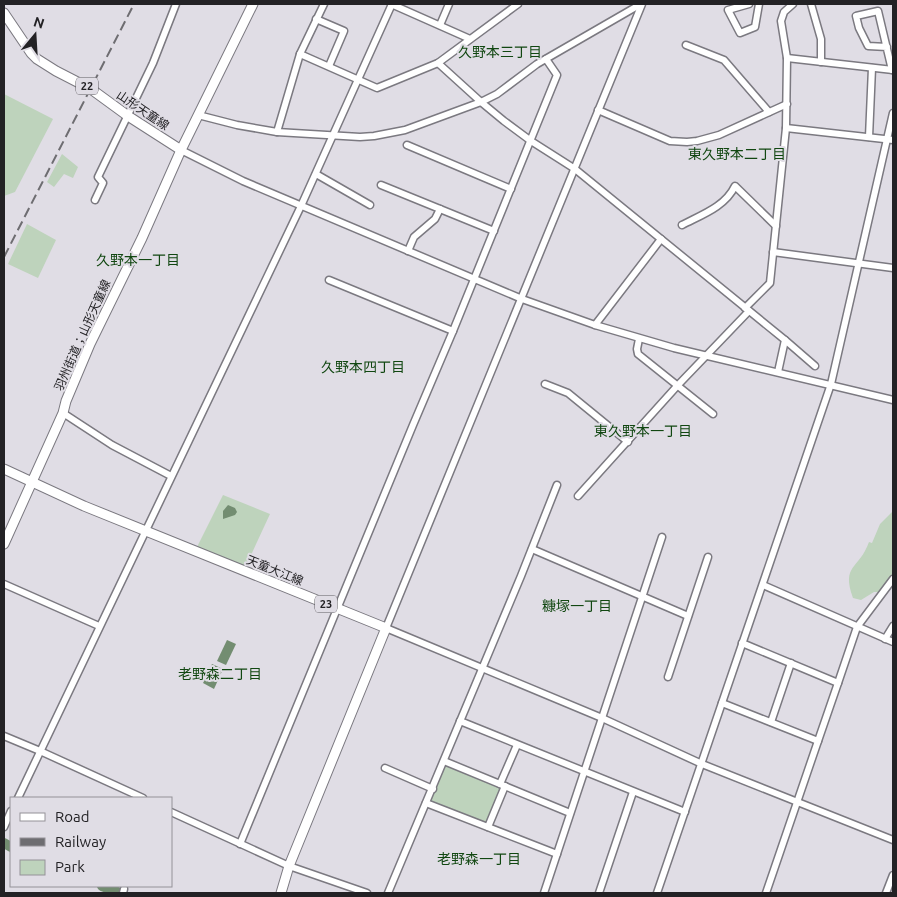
<svg xmlns="http://www.w3.org/2000/svg" width="897" height="897" viewBox="0 0 897 897" font-family="Ubuntu,'Noto Sans JP',sans-serif">
	<style>
		.green { fill: #bed3bc }
		.water { fill: #738d71 }
		.lines { fill: none; stroke-linecap: round; stroke-linejoin: round }
		.river { stroke: #738d71; stroke-width: 10 }
		.minor-casing { stroke: #7b7980; stroke-width: 9 }
		.major-casing { stroke: #7b7980; stroke-width: 11 }
		.minor { stroke: #fff; stroke-width: 6 }
		.major { stroke: #fff; stroke-width: 9 }
		.rail { stroke: #6e6d71; stroke-width: 2; stroke-dasharray: 10 5; stroke-linecap: butt }
		.labels { text-anchor: middle; dominant-baseline: central; stroke-width: 4; stroke-linejoin: round; paint-order: stroke }
		.shield { fill: #e0dde5; stroke: #5c5a5f; stroke-width: 1 }
		.shield-label { font-size: 11px; font-weight: bold; fill: #232225 }
		.street-label { font-size: 12px; fill: #232225; stroke: #e0dde5 }
		.neighbourhood-label { font-size: 14px; fill: #114711; stroke: #e0dde5 }
	</style>
	<rect width="100%" height="100%" fill="#e0dde5"/>
	<!-- green -->
	<g class="green">
		<polygon points="4,94 53,119 15,192 4,196"/>
		<polygon points="62,154 78,167 73,178 64,174 54,187 47,182"/>
		<polygon points="27,224 56,240 38,278 8,264"/>
		<polygon points="223,495 270,514 245,568 196,549"/>
		<path d="M893,511V575L879,592H874L861,600L853,598C841,564 859,570 869,542L872,543L880,524Z"/>
		<polygon points="445,763 504,787 488,826 428,803"/>
	</g>
	<!-- water -->
	<g class="water">
		<polygon points="228,505 235,508 237,512 235,515 223,519 223,511"/>
		<polygon points="227,640 236,644 226,665 217,661"/>
		<polygon points="212,664 223,669 214,689 203,683"/>
	</g>
	<g class="lines">
		<!-- river -->
		<g class="river">
			<polyline points="4,843 11,847"/>
			<polyline points="102,886 120,893"/>
		</g>
		<defs>
			<g id="minor">
				<polyline points="391,4 470,39"/>
				<polyline points="642,4 386,628 602,718 702,764 893,840"/>
				<polyline points="749,4 728,10 740,33 755,27 759,4"/>
				<polyline points="811,4 821,39 821,62"/>
				<polyline points="316,19 344,31 329,66"/>
				<polyline points="440,25 449,4"/>
				<polyline points="686,45 724,60 769,112"/>
				<polyline points="887,47 868,46 859,28 856,16 878,11 892,70"/>
				<polyline points="300,54 377,88 438,63 518,4"/>
				<polyline points="787,58 893,70"/>
				<polyline points="438,63 481,102 504,121 531,141 575,169 785,340 778,372"/>
				<polyline points="598,110 670,141 687,142 697,141 719,135 787,104"/>
				<polyline points="198,115 237,125 277,132 360,137 374,136 405,130 481,102 497,94 537,64 641,4"/>
				<polyline points="786,128 893,140"/>
				<polyline points="277,132 300,54 324,4"/>
				<polyline points="869,137 872,68"/>
				<polyline points="407,145 511,189"/>
				<polyline points="181,150 243,181 522,299 595,325 674,348 893,400"/>
				<polyline points="316,174 370,205"/>
				<polyline points="381,185 494,231"/>
				<polyline points="95,200 103,183 98,177 153,63 176,4"/>
				<path d="M682,225C701,215 725,207 735,186L776,226"/>
				<polyline points="408,251 414,237 435,219 440,209"/>
				<polyline points="773,252 893,268"/>
				<polyline points="329,280 453,331"/>
				<polyline points="745,308 770,283 786,128 787,58 781,21 784,12 793,4"/>
				<polyline points="595,325 661,239"/>
				<polyline points="639,339 637,349 638,354 713,414"/>
				<polyline points="785,340 815,366"/>
				<polyline points="545,384 568,393 628,442"/>
				<polyline points="63,413 112,445 171,476"/>
				<polyline points="578,496 678,385 749,311"/>
				<polyline points="532,549 688,616"/>
				<polyline points="4,584 99,626"/>
				<polyline points="763,585 893,642"/>
				<polyline points="885,639 893,626"/>
				<polyline points="668,677 708,557"/>
				<polyline points="838,683 857,627 893,579"/>
				<polyline points="722,703 818,741 838,683 742,643"/>
				<polyline points="460,721 685,812"/>
				<polyline points="771,722 791,663"/>
				<polyline points="4,736 40,751 143,798"/>
				<polyline points="444,761 570,813"/>
				<polyline points="385,768 433,789"/>
				<polyline points="500,784 517,745"/>
				<polyline points="18,798 301,206 392,4"/>
				<polyline points="426,803 557,854"/>
				<polyline points="171,812 289,866 367,893"/>
				<polyline points="4,827 11,811"/>
				<polyline points="488,827 505,786"/>
				<polyline points="240,844 413,425 453,331 557,75 546,59"/>
				<polyline points="123,893 124,889"/>
				<polyline points="388,893 521,576 557,485"/>
				<polyline points="544,893 662,537"/>
				<polyline points="599,893 633,792"/>
				<polyline points="657,893 831,384 893,113"/>
				<polyline points="766,893 818,741"/>
				<polyline points="886,893 893,875"/>
			</g>
			<g id="major">
				<polyline points="4,13 31,53 37,59 56,71 91,89 128,116 181,150"/>
				<polyline points="4,469 84,506 386,628 289,866 281,893"/>
				<polyline points="4,544 63,413 66,401 90,344 142,238 181,150 253,4"/>
			</g>
		</defs>
		<!-- minor casing -->
		<use href="#minor" class="minor-casing"/>
		<!-- major casing -->
		<use href="#major" class="major-casing"/>
		<!-- minor -->
		<use href="#minor" class="minor"/>
		<!-- major -->
		<use href="#major" class="major"/>
		<!-- rail -->
		<polyline class="rail" points="4,257 134,4"/>
	</g>
	<g class="labels">
		<!-- shield labels -->
		<g class="shield">
			<rect x="76" y="77.5" width="22" height="17" rx="4"/>
			<rect x="315" y="595.5" width="22" height="17" rx="4"/>
		</g>
		<g class="shield-label">
			<text x="87" y="86">22</text>
			<text x="326" y="604">23</text>
		</g>
		<!-- street labels -->
		<g class="street-label">
			<text transform="translate(143 110) rotate(34)">山形天童線</text>
			<text transform="translate(82 335) rotate(-66)">羽州街道；山形天童線</text>
			<text transform="translate(275 570) rotate(22)">天童大江線</text>
		</g>
		<!-- neighbourhood labels -->
		<g class="neighbourhood-label">
			<text x="500" y="52">久野本三丁目</text>
			<text x="737" y="154">東久野本二丁目</text>
			<text x="138" y="260">久野本一丁目</text>
			<text x="363" y="367">久野本四丁目</text>
			<text x="643" y="431">東久野本一丁目</text>
			<text x="577" y="606">糠塚一丁目</text>
			<text x="220" y="674">老野森二丁目</text>
			<text x="479" y="859">老野森一丁目</text>
		</g>
	</g>
	<!-- border -->
	<rect width="897" height="897" fill="none" stroke="#232225" stroke-width="10"/>
	<!-- legend -->
	<rect x="10" y="797" width="162" height="90" fill="#e0dde5" stroke="#949298"/>
	<rect x="20" y="813" width="25" height="8" fill="#ffffff" stroke="#949298"/>
	<text x="55" y="822" font-size="15" fill="#232225">Road</text>
	<rect x="20" y="838" width="25" height="8" fill="#6e6d71" stroke="#949298"/>
	<text x="55" y="847" font-size="15" fill="#232225">Railway</text>
	<rect x="20" y="860" width="25" height="15" fill="#bed3bc" stroke="#949298"/>
	<text x="55" y="872" font-size="15" fill="#232225">Park</text>
	<!-- north arrow -->
	<g transform="translate(35 35) rotate(18)" stroke="#e0dde5" stroke-width="4" paint-order="stroke">
	<path d="M0-4L9 19L0 12L-9 19Z" fill="#232225"/>
	<text y="-8" font-size="14" font-weight="bold" text-anchor="middle" fill="#232225">N</text>
	</g>
</svg>
